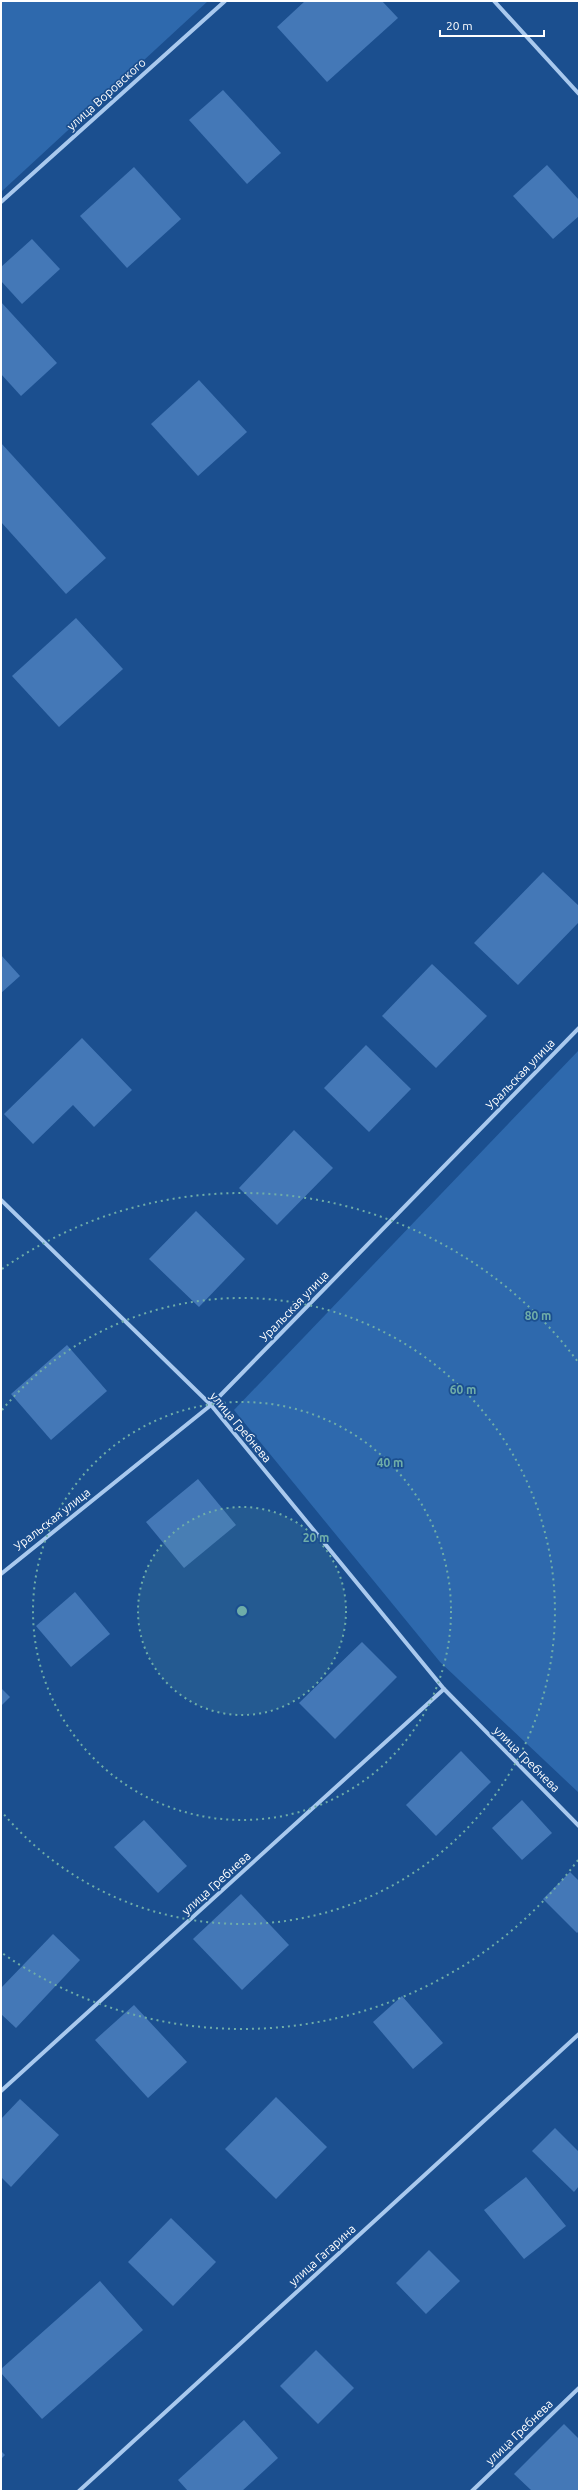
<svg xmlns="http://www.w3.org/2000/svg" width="580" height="2492" viewBox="0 0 580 2492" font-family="Ubuntu,sans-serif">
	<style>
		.green { fill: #2e69ad }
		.building { fill: #4478b7 }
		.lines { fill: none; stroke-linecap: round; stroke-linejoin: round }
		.street { stroke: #a9c9ee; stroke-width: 4 }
		.ring { fill: none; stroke: #6fada8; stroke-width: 2; stroke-dasharray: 2 4 }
		.labels { text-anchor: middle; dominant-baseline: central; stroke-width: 3.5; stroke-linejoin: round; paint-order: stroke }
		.street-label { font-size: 12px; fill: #fff; stroke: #1b4f8f }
		.centre { fill: #6fada8; stroke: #1b4f8f; stroke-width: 2 }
		.ring-label { font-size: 12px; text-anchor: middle; font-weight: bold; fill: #6fada8; stroke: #1b4f8f; stroke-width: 3.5; stroke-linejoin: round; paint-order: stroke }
	</style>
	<rect width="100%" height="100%" fill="#1b4f8f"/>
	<!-- green -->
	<g class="green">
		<polygon points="1,1 208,1 1,192"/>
		<polygon points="579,1050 579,1793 440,1662 234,1410"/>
	</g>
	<!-- building -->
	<g class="building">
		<polygon points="305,1 382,1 398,18 327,82 277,27"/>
		<polygon points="223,90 281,153 247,184 189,120"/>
		<polygon points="547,165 579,200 579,216 553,239 513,196"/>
		<polygon points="134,167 181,219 127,268 80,216"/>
		<polygon points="32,239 60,269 22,304 1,281 1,267"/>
		<polygon points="1,302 57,363 21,396 1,374"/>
		<polygon points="199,380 247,432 198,476 151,424"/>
		<polygon points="1,443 106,558 66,594 1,522"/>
		<polygon points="76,618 123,669 59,727 12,676"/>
		<polygon points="543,872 579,906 579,922 518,985 474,943"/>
		<polygon points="1,955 20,976 1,993"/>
		<polygon points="432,964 487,1016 436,1068 382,1016"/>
		<polygon points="82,1038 132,1090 94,1127 73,1105 33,1144 4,1114"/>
		<polygon points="366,1045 411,1089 369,1132 324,1088"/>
		<polygon points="294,1130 333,1168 277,1225 239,1188"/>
		<polygon points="196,1211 245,1259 199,1307 149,1259"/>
		<polygon points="67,1345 107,1391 51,1440 11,1394"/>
		<polygon points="198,1479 236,1525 184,1568 146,1522"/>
		<polygon points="75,1592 110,1634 71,1667 36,1626"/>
		<polygon points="362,1642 397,1677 335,1739 299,1703"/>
		<polygon points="1,1688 10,1697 1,1706"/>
		<polygon points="461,1751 491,1782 436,1836 406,1805"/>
		<polygon points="522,1800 552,1833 522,1860 492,1828"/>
		<polygon points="144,1820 187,1866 158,1893 114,1847"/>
		<polygon points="570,1872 579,1881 579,1931 577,1933 543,1899"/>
		<polygon points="241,1894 289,1945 242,1990 193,1939"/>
		<polygon points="53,1934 80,1960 16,2028 1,2014 1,1988"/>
		<polygon points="402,1996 443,2043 413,2069 373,2022"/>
		<polygon points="134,2005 187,2062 148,2098 95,2040"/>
		<polygon points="276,2097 327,2147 276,2199 225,2149"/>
		<polygon points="20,2099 59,2135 11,2187 1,2177 1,2119"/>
		<polygon points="555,2128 579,2152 579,2186 574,2192 532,2151"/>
		<polygon points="526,2177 566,2226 524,2259 484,2210"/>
		<polygon points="171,2218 216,2262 173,2306 128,2262"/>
		<polygon points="429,2250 460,2281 426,2314 396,2283"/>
		<polygon points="100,2281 143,2330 42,2419 1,2373 1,2369"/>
		<polygon points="316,2350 354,2388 318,2424 280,2386"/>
		<polygon points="244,2420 278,2458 242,2491 188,2491 178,2480"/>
		<polygon points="564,2424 579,2439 579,2491 532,2491 514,2474"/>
		<polygon points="1,2451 5,2455 1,2459"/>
	</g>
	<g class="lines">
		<!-- street -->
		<g class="street">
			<polyline points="494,1 579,94"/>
			<polyline points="1,202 225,1"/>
			<polyline points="1,1200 211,1405 444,1689 579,1826"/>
			<polyline points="1,1574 211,1405 579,1028"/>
			<polyline points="1,2091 444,1689"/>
			<polyline points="79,2491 579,2034"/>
			<polyline points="472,2491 579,2388"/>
		</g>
	</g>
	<!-- distance rings -->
	<circle cx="242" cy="1611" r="104" fill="#6fada8" fill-opacity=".12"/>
	<g class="ring">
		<circle cx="242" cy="1611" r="104"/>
		<circle cx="242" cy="1611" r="209"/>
		<path d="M2 1410A313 313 0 1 1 2 1812"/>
		<path d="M578 1860A418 418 0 0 1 2 1953M2 1269A418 418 0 0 1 578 1362"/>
	</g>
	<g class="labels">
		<!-- street labels -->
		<g class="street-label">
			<text transform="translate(106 94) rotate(-42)">улица Воровского</text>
			<text transform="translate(520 1074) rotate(-46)">Уральская улица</text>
			<text transform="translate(294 1306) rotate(-46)">Уральская улица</text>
			<text transform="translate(241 1427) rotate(50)">улица Гребнева</text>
			<text transform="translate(52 1519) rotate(-38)">Уральская улица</text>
			<text transform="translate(527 1759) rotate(45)">улица Гребнева</text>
			<text transform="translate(216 1883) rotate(-42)">улица Гребнева</text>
			<text transform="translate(322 2255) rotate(-42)">улица Гагарина</text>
			<text transform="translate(519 2432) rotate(-44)">улица Гребнева</text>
		</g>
	</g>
	<circle cx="242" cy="1611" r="6" class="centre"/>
	<g class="ring-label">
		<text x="538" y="1320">80 m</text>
		<text x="463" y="1394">60 m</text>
		<text x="390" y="1467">40 m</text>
		<text x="316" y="1542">20 m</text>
	</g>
	<!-- border -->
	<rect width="580" height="2492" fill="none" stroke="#ffffff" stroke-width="4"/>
	<!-- scale -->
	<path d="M440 30v6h104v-6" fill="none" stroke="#ffffff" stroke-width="2"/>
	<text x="446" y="30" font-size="12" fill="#ffffff" stroke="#1b4f8f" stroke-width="3" paint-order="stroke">20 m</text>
</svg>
